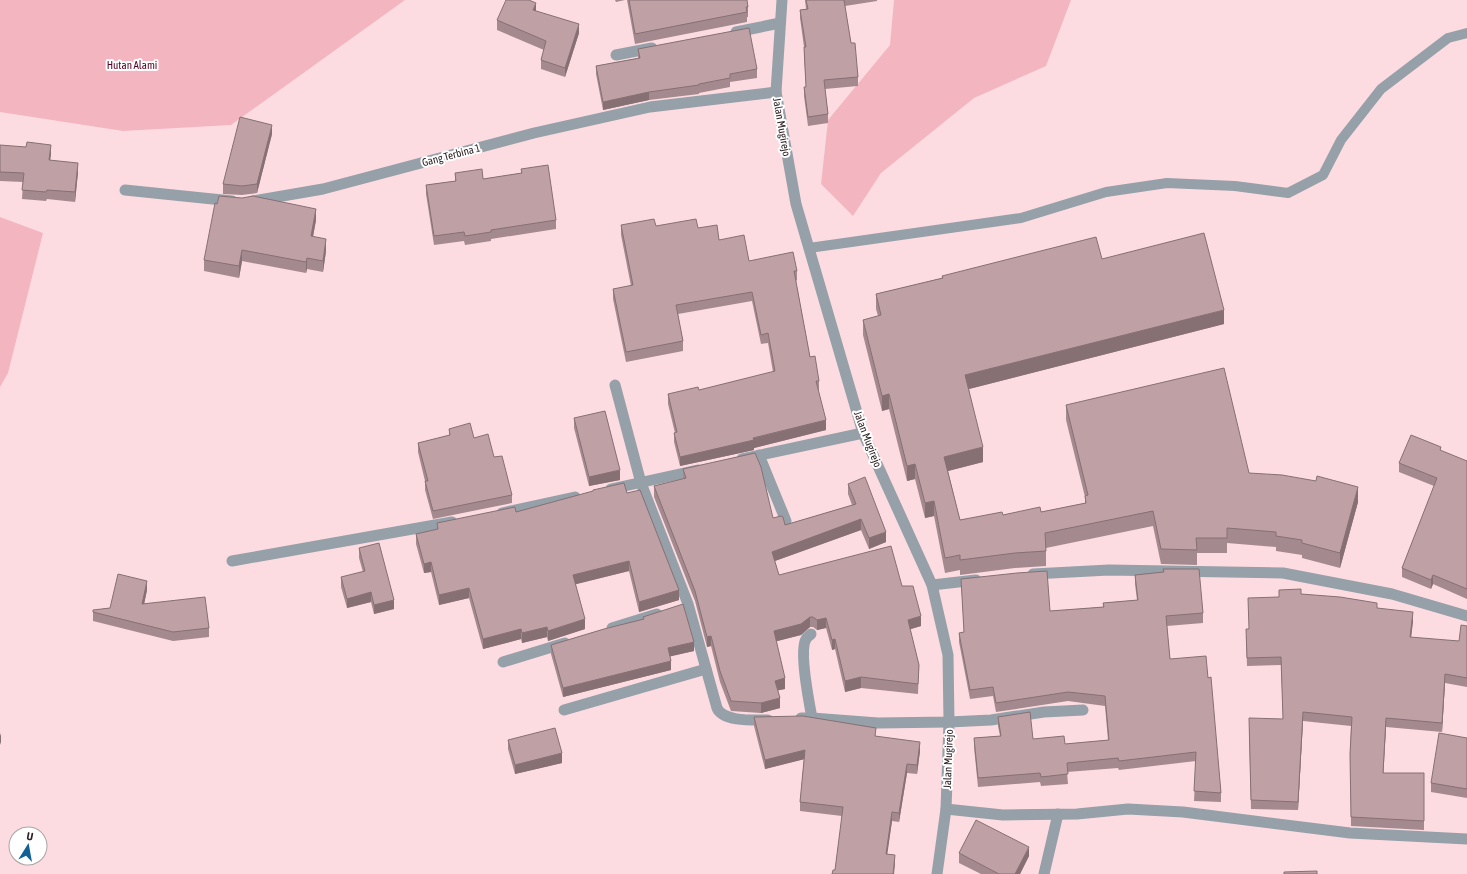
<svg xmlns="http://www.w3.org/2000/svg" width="1467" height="874" viewBox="0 0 1467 874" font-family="'Asap Condensed',sans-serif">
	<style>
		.green { fill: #f3b6c1 }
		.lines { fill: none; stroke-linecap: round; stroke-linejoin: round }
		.service { stroke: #96a0a8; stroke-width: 10 }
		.minor { stroke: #96a0a8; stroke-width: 11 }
		.tertiary { stroke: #96a0a8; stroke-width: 11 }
		.wall { fill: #a48a8e }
		.shaded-wall { fill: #867074 }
		.building { fill: #bfa0a5; stroke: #867074 }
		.labels { text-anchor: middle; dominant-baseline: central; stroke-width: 4; stroke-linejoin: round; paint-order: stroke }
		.park-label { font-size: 11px; fill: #570223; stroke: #fff }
		.street-label { font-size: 11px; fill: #2e2224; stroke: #fff }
	</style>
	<rect width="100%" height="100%" fill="#fddce1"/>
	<!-- green -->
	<g class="green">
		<polygon points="0,0 405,0 231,125 123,131 0,112"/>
		<polygon points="894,0 1071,0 1046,66 974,98 881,173 853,216 821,184 828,120 890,45"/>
		<polygon points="0,217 43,233 8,373 0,387"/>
	</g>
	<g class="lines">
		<!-- service -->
		<polyline class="service" points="809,248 1021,218 1106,192 1167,183 1235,186 1288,193 1323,175 1341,140 1381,89 1448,38 1467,33"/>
		<!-- minor -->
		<g class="minor">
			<polyline points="736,32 780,23"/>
			<polyline points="616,55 652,48"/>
			<polyline points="125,190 232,201"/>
			<polyline points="253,201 323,189 534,133 650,107 776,92"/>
			<path d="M615,385L641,483L688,604L717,708C723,722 754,720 768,720"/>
			<polyline points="759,455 786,521"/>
			<polyline points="742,459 863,433"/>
			<polyline points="611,489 698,470"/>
			<polyline points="502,513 575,497"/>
			<polyline points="232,561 452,522"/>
			<polyline points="1033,574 1109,570 1283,573 1392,594 1467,616"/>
			<polyline points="932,585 976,580"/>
			<polyline points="612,628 657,614"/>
			<path d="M811,634C809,636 807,637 806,639C799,651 809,702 812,718"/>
			<polyline points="503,662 565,643"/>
			<polyline points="564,710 706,669"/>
			<polyline points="801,718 812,718 878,723 949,722 991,720 1044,712 1083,710"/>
			<polyline points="946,809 1003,815 1077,814 1128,809 1183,812 1350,833 1467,839"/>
			<polyline points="1044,874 1058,814"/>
		</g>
		<!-- tertiary -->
		<polyline class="tertiary" points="782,0 776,92 796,204 863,433 932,585 948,655 949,722 946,809 937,874"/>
	</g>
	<!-- wall -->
	<g class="wall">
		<polygon points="615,0 625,0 616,2"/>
		<polygon points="627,0 747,0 748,7 748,17 747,17 747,22 635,44"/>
		<polygon points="805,0 877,0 877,1 845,6 851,43 858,77 858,86 825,89 828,114 828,123 808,126 804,96 804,87 806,87 804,56 804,47 800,18 800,10 806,9"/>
		<polygon points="536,11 579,33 565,77 541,69 541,60 544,50 497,30 497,20"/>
		<polygon points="638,49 757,69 757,78 730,82 730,87 699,93 699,94 649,100 603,110 596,74 596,66 638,58"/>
		<polygon points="272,134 257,193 242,195 223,194 223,184"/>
		<polygon points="0,145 51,154 50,160 78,172 75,202 47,199 46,201 22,199 23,182 0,181"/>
		<polygon points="521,169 556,220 556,229 491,239 491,241 465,245 464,241 434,245 426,194 426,185 455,181 455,173 483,179 521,173"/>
		<polygon points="316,220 313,237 326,251 323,272 307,269 306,273 242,261 239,278 204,271 204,260"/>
		<polygon points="621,225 656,226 698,228 719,240 749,261 797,271 797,280 796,281 810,357 819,381 819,390 818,391 826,430 754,448 754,450 680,466 674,442 674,433 675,433 668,404 668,394 699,390 773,372 768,343 761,344 752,301 678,314 683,341 683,351 626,362 613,299 613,289 631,286 621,235"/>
		<polygon points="1102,259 1224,324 969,389 983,462 948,471 960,520 1003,515 1041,512 1085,503 1085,497 1066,420 1066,405 1249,473 1358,502 1340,568 1302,558 1302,555 1276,551 1276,547 1227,543 1227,553 1197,553 1197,565 1161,564 1153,526 1046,548 1046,566 1015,568 960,575 960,570 945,573 934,516 925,518 915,479 907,481 889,409 882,411 863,335 863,320 878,316 876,309 876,294 942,278 942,276"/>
		<polygon points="574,418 620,480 589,486 574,428"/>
		<polygon points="449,429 474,438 494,457 512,495 512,503 433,519 425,490 425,481 418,452 418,443 449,435"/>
		<polygon points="1441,451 1467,461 1467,599 1433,584 1431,589 1402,577 1402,568 1434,486 1399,472 1399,463"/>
		<polygon points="683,469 773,518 785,525 852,505 848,494 848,484 886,542 869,549 861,530 775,561 779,575 902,586 921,626 910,629 919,665 918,694 861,688 845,692 835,649 832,650 826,628 817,630 813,627 810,627 801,635 776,641 785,689 778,690 780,708 761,713 731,711 720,682 711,646 707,647 695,601 654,497 654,486 683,479"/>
		<polygon points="593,490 627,493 679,600 639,612 629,571 575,584 585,629 548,641 547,637 522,643 521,639 483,649 469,598 439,605 431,572 424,573 416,544 416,534 437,529 437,523 516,512 593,492"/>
		<polygon points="359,548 394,609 374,614 371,602 347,608 341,587 341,577 363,572 359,558"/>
		<polygon points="1163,569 1203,613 1203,623 1167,626 1170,659 1208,678 1221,793 1221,802 1194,801 1196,761 1119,770 1118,768 1067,772 1068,784 1041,786 1040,782 978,787 974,747 974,738 1000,736 998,726 998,717 1033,739 1065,744 1108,740 1105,706 1068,701 996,712 993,696 970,699 959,642 959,633 964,632 961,579 1050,611 1103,607 1103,603 1137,600 1135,584 1135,575 1163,572"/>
		<polygon points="147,590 144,604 209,628 209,637 173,641 93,621 93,610 110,608"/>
		<polygon points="1301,594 1377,608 1413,621 1411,638 1459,641 1467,626 1467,687 1445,683 1442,732 1386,727 1383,773 1424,773 1424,830 1351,826 1350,754 1351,726 1303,721 1298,810 1251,809 1249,727 1283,719 1281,665 1247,666 1246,638 1249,629"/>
		<polygon points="643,617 694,651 670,656 671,670 563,697 551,654 551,645 643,619"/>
		<polygon points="754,717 876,736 920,751 917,774 907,773 899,822 892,821 887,854 895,864 835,870 842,816 800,811 800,802 804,759 765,769 754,726"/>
		<polygon points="1467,738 1467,798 1431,792 1431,783"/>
		<polygon points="508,740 562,763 515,774 508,749"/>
		<polygon points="959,853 1029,856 1020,874 981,874 959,863"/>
	</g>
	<!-- shaded-wall -->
	<g class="shaded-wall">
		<polygon points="536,3 536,12 533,10"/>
		<polygon points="579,24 579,33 565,77 565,68"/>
		<polygon points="649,92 649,100 603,110 603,102"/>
		<polygon points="272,125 272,134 257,193 257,184"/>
		<polygon points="51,145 51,154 49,169 49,160"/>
		<polygon points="78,163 78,172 75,202 75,192"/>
		<polygon points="316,209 316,220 311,247 311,236"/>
		<polygon points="326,239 326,251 323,272 323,261"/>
		<polygon points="242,250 242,261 239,278 239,266"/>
		<polygon points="307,258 307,269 306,273 306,262"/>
		<polygon points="1224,310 1224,324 965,390 965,375"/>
		<polygon points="889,394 889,409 882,411 882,396"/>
		<polygon points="826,420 826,430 754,448 754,450 680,466 680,457"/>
		<polygon points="983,447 983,462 944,472 944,457"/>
		<polygon points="915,464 915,479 907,481 907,466"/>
		<polygon points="620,470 620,480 589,486 589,477"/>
		<polygon points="1358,487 1358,502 1340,568 1340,553"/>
		<polygon points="934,501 934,516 925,518 925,503"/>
		<polygon points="861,519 861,530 772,562 772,552"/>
		<polygon points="886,532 886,542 869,549 869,538"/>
		<polygon points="629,561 629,571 573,585 573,575"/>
		<polygon points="431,562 431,572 424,573 424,564"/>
		<polygon points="1433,575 1433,584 1431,589 1431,580"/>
		<polygon points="147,581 147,590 142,614 142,604"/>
		<polygon points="469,588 469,598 439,605 439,595"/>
		<polygon points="679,590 679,600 639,612 639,602"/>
		<polygon points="371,592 371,602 347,608 347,599"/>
		<polygon points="394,600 394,609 374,614 374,605"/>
		<polygon points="1413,612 1413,621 1410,646 1410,637"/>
		<polygon points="921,616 921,626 908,630 908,620"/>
		<polygon points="810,617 810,627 801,635 774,642 774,631"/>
		<polygon points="826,618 826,628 817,630 817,620"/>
		<polygon points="585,619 585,629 548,641 548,631"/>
		<polygon points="547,627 547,637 522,643 522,633"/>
		<polygon points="521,629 521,639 483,649 483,639"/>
		<polygon points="711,636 711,646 707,647 707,637"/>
		<polygon points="835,639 835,649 832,650 832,640"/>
		<polygon points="694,642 694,651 668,657 668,648"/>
		<polygon points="671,661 671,670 563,697 563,688"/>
		<polygon points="1445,674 1445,683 1442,732 1442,723"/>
		<polygon points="861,677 861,688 845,692 845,681"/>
		<polygon points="785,678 785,689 775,691 775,681"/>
		<polygon points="780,698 780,708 761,713 761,703"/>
		<polygon points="1303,712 1303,721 1298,810 1298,802"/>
		<polygon points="1386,718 1386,727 1383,781 1383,773"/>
		<polygon points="1,733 1,742 0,745 0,736"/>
		<polygon points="920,742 920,751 917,774 917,765"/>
		<polygon points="805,750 805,759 765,769 765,760"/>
		<polygon points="562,753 562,763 515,774 515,765"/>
		<polygon points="907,764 907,773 899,822 899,813"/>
		<polygon points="892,812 892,821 886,863 886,854"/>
		<polygon points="1029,847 1029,856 1020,874 1015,874"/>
		<polygon points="895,855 895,864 894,874 893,874"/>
	</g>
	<!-- building -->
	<g class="building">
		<polygon points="506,0 529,0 536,3 533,10 579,24 565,68 541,60 546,41 497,20"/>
		<polygon points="629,0 747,0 748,7 746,7 747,12 635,34"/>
		<polygon points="806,0 844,0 851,43 855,43 858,77 824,80 828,114 808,117 804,87 806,87 804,47 806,47 800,10 808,9"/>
		<polygon points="749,28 757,69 730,74 730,78 699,84 699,85 649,92 603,102 596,66 640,58 638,49"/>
		<polygon points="240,117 272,125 257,184 242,186 223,184"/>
		<polygon points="27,142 51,145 49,160 78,163 75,192 47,190 46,192 22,190 24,173 0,172 0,145 26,147"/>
		<polygon points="548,165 556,220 491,230 491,232 465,236 464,232 434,236 426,185 456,181 455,173 482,169 483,179 522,173 521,169"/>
		<polygon points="219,196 242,198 253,196 316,209 311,236 326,239 323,261 307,258 306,262 242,250 239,266 204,260 215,203 217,204"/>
		<polygon points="654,219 656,226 696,219 698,228 717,225 719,240 744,235 749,261 793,252 797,271 794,271 810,357 815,356 819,381 816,381 826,420 753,438 754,440 680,457 674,433 677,432 668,394 698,387 699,390 775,371 768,333 761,335 752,292 676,305 683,341 626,352 613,289 633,285 621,225"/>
		<polygon points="1204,233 1224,310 965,375 983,447 944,457 960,520 1002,512 1003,515 1040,507 1041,512 1086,503 1085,496 1088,495 1066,405 1224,368 1249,473 1282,475 1316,481 1317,476 1358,487 1340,553 1302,543 1302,540 1276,536 1276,532 1227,528 1227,538 1196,538 1197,550 1161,549 1153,511 1045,533 1046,551 1015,553 960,560 960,555 945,558 934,501 925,503 915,464 907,466 889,394 882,396 863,320 881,315 876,294 943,278 942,276 1096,237 1102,259"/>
		<polygon points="605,411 620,470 589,477 574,418"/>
		<polygon points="470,423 474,438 488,434 494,457 502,456 512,495 433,511 425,481 428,481 418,443 450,435 449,429"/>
		<polygon points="1411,435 1441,447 1440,450 1467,461 1467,589 1433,575 1431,580 1402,568 1437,478 1399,463"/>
		<polygon points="755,453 761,467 773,518 781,516 783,517 785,525 856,504 848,484 865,477 886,532 869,538 861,519 772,552 779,575 891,546 902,586 913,586 921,616 908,620 919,665 918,684 861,677 845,681 835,639 832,640 826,618 817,620 813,617 810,617 801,624 774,631 785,678 775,681 780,698 761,703 731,701 720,671 711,636 707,637 695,591 654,486 686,478 683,469"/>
		<polygon points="624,483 627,493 640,490 679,590 639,602 629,561 573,575 585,619 548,631 547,627 522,633 521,629 483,639 469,588 439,595 431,562 424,564 416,534 438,529 437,523 515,507 516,512 593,491 593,490"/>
		<polygon points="379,543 394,600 374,605 371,592 347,599 341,577 365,571 359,548"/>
		<polygon points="1163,569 1199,569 1203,613 1166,616 1170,659 1206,656 1208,678 1211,677 1221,793 1194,791 1196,752 1119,761 1118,758 1067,763 1068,774 1041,777 1040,773 978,778 974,738 1001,736 998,717 1030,712 1033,739 1064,736 1065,744 1109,740 1105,696 1068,692 996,703 993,687 970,690 959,633 964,632 961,579 1017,573 1047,571 1050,611 1104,607 1103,603 1138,600 1135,575 1164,572"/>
		<polygon points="118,574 147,581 142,604 205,597 209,628 173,632 93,612 93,610 110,608"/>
		<polygon points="1301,589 1301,594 1340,597 1377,603 1377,608 1413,612 1410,637 1459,641 1461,625 1467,626 1467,678 1445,674 1442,723 1386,718 1383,773 1424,773 1424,821 1351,817 1350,754 1352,717 1303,712 1298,802 1251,800 1249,718 1283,719 1281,657 1247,658 1246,629 1249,629 1248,598 1279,597 1279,590"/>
		<polygon points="683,604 694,642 668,648 671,661 563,688 551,645 604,629 644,619 643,617"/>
		<polygon points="803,716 876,728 875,736 920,742 917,765 907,764 899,813 892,812 886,854 895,855 893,874 832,874 833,870 835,870 843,807 800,802 805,750 765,760 754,717"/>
		<polygon points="555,728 562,753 515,765 508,740"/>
		<polygon points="1439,733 1467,738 1467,789 1431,783"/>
		<polygon points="976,820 1029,847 1015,874 999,874 959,853"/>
		<polygon points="1317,871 1317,874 1284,874 1284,872"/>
	</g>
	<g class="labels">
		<!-- park labels -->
		<g class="park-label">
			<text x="132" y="65">Hutan Alami</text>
		</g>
		<!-- street labels -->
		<g class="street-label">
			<text transform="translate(782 127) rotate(80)">Jalan Mugirejo</text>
			<text transform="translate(451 155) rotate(-15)">Gang Terbina 1</text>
			<text transform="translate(868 439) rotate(69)">Jalan Mugirejo</text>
			<text transform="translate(948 759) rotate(-88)">Jalan Mugirejo</text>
		</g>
	</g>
	<!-- north arrow -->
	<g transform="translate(28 846) rotate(11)"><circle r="19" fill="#ffffff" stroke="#aba7a7"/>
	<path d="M0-3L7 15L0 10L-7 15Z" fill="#116294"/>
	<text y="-6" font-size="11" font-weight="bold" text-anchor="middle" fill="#2e2224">U</text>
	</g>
</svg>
